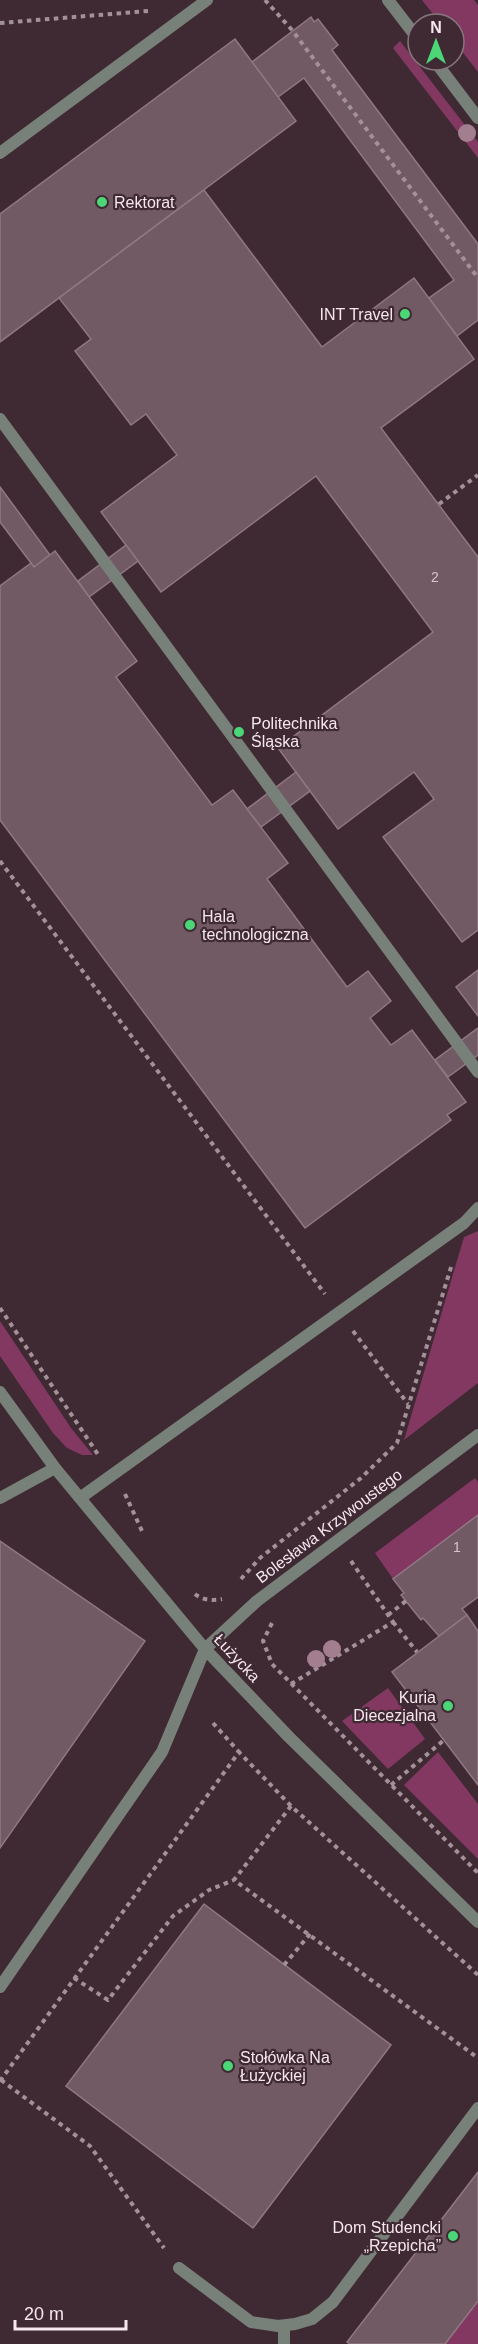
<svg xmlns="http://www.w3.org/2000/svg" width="478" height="2344" viewBox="0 0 478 2344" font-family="Helvetica,sans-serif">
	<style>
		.green { fill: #823861 }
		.building { fill: #725a65; stroke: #907783; stroke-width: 1.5 }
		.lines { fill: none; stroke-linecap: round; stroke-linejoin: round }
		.path { stroke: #a29199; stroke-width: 4; stroke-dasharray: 4.5 4.5; stroke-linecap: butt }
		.service { stroke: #788179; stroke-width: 12 }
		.pedestrian { stroke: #788179; stroke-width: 12 }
		.minor { stroke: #788179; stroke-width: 12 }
		.tertiary { stroke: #788179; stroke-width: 12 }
		.tree { fill: #a27e8f }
		.poi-dot { fill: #4bd677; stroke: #3f2a34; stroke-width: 2 }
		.labels { text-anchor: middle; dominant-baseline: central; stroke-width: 4.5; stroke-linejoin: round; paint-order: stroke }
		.number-label { font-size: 14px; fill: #d4c4cb }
		.poi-label { font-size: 16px; fill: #f5e7ed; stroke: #3f2a34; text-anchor: start }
		.street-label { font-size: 16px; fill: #f5e7ed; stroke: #3f2a34 }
	</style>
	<rect width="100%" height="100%" fill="#3f2a34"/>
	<!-- green -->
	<g class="green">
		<polygon points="422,0 474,0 478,5 478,72 454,41 454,24 441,24"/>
		<polygon points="400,41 478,142 478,158 393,48"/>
		<polygon points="478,1231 478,1383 404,1440 464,1237"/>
		<polygon points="0,1321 71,1428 93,1455 82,1455 67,1448 53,1433 0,1356"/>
		<polygon points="475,1478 478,1482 478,1515 393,1579 375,1553"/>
		<polygon points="388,1688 425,1739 388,1769 342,1721"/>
		<polygon points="438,1752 478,1804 478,1859 404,1785"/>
		<polygon points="478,2301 478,2344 445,2344"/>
	</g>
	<!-- building -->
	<g class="building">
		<polygon points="311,17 314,22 318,19 338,45 332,50 478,244 478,320 457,336 429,298 454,280 304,78 278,97 252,62"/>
		<polygon points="235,39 296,121 0,342 0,214"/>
		<polygon points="204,190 322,347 414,278 474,359 381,428 478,557 478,930 462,942 383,837 434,799 414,772 338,829 278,748 433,632 316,476 161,592 101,512 177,455 146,414 131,425 75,351 91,339 59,298"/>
		<polygon points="0,487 50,555 34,567 0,522"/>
		<polygon points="126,545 138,561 89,597 78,581"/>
		<polygon points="55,551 137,661 116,677 212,805 233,790 288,863 267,879 347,987 368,971 391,1001 370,1018 391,1045 412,1030 466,1102 447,1115 451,1120 305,1228 0,820 0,586 31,563 34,567"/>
		<polygon points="296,772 310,791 261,827 247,809"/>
		<polygon points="478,970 478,1016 456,987"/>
		<polygon points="478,1028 478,1055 448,1077 435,1060"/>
		<polygon points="478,1515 478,1597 462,1609 467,1615 439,1636 423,1618 421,1620 401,1595 404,1593 393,1579"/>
		<polygon points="0,1541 145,1641 0,1848"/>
		<polygon points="467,1615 478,1631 478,1785 392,1672"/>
		<polygon points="204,1904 391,2045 253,2228 66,2086"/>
		<polygon points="478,2172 478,2301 445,2344 350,2344 347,2342"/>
	</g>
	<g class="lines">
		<!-- path -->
		<g class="path">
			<polyline points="265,0 292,30 478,278"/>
			<polyline points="0,23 148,11"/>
			<polyline points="439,504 478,475"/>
			<polyline points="0,861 325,1294"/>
			<polyline points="0,1308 99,1456"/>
			<polyline points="353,1331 408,1404"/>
			<polyline points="125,1494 142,1531"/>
			<polyline points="241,1579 260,1558 361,1478 397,1443 452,1264"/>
			<path d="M195,1594C202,1600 213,1601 222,1599"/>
			<polyline points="388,1615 406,1601"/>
			<polyline points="393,1622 417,1652"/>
			<polyline points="272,1623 263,1641 272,1664 478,1873"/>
			<polyline points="291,1684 393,1622 351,1561"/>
			<polyline points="213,1723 239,1752"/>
			<polyline points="391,1785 444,1740"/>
			<polyline points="291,1806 234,1880 478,2058"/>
			<polyline points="284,1965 310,1934"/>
			<polyline points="74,1978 108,2000 173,1916 209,1890 234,1880"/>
			<polyline points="1,2080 90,2146 164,2248"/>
			<polyline points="0,2081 239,1752 291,1806 478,1975"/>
		</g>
		<!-- service -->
		<g class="service">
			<polyline points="0,153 207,0"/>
			<polyline points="0,419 478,1072"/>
			<polyline points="0,1498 55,1468"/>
			<polyline points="80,1498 464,1223 478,1208"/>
			<polyline points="0,1987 162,1752 205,1649"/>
			<polyline points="179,2268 251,2322 278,2326 295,2324 312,2319 333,2302 478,2108"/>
			<polyline points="284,2326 284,2344"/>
		</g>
		<!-- pedestrian -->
		<g class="pedestrian">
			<polyline points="388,0 418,39"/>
			<polyline points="434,60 478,118"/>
		</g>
		<!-- minor -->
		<polyline class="minor" points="205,1649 257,1601 478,1435"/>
		<!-- tertiary -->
		<polyline class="tertiary" points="0,1392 55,1468 205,1649 289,1737 478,1922"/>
	</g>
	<!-- trees -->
	<g class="tree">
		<circle cx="467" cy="133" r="9"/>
		<circle cx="332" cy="1649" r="9"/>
		<circle cx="316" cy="1659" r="9"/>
	</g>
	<!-- markers -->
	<g class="poi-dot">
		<circle cx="102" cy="202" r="6"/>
		<circle cx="405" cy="314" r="6"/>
		<circle cx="239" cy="732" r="6"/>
		<circle cx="190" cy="925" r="6"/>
		<circle cx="448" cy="1706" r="6"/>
		<circle cx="228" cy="2066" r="6"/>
		<circle cx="453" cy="2236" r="6"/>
	</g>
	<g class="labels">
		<!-- number labels -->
		<g class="number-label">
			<text x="435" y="577">2</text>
			<text x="457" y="1547">1</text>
		</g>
		<!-- poi labels -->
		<g class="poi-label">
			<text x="114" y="202">Rektorat</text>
			<text x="393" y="314" text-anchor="end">INT Travel</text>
			<text x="251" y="723">Politechnika<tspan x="251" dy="18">Śląska</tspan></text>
			<text x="202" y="916">Hala<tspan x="202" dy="18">technologiczna</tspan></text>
			<text x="436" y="1697" text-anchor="end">Kuria<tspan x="436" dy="18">Diecezjalna</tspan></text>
			<text x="240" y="2057">Stołówka Na<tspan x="240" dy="18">Łużyckiej</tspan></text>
			<text x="441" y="2227" text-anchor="end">Dom Studencki<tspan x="441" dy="18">„Rzepicha”</tspan></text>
		</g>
		<!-- street labels -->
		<g class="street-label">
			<text transform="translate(329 1526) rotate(-37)">Bolesława Krzywoustego</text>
			<text transform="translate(237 1658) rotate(47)">Łużycka</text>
		</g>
	</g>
	<!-- north arrow -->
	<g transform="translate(436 42)"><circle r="28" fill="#3f2a34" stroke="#88767e" stroke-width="1.5"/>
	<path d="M0-4.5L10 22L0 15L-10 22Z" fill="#4bd677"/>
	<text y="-9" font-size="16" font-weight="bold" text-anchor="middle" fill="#f5e7ed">N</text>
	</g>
	<!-- scale -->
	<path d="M15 2320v9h111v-9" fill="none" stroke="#f5e7ed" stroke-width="3"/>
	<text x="24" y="2320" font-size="18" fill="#f5e7ed" stroke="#3f2a34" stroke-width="4.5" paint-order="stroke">20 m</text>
</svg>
